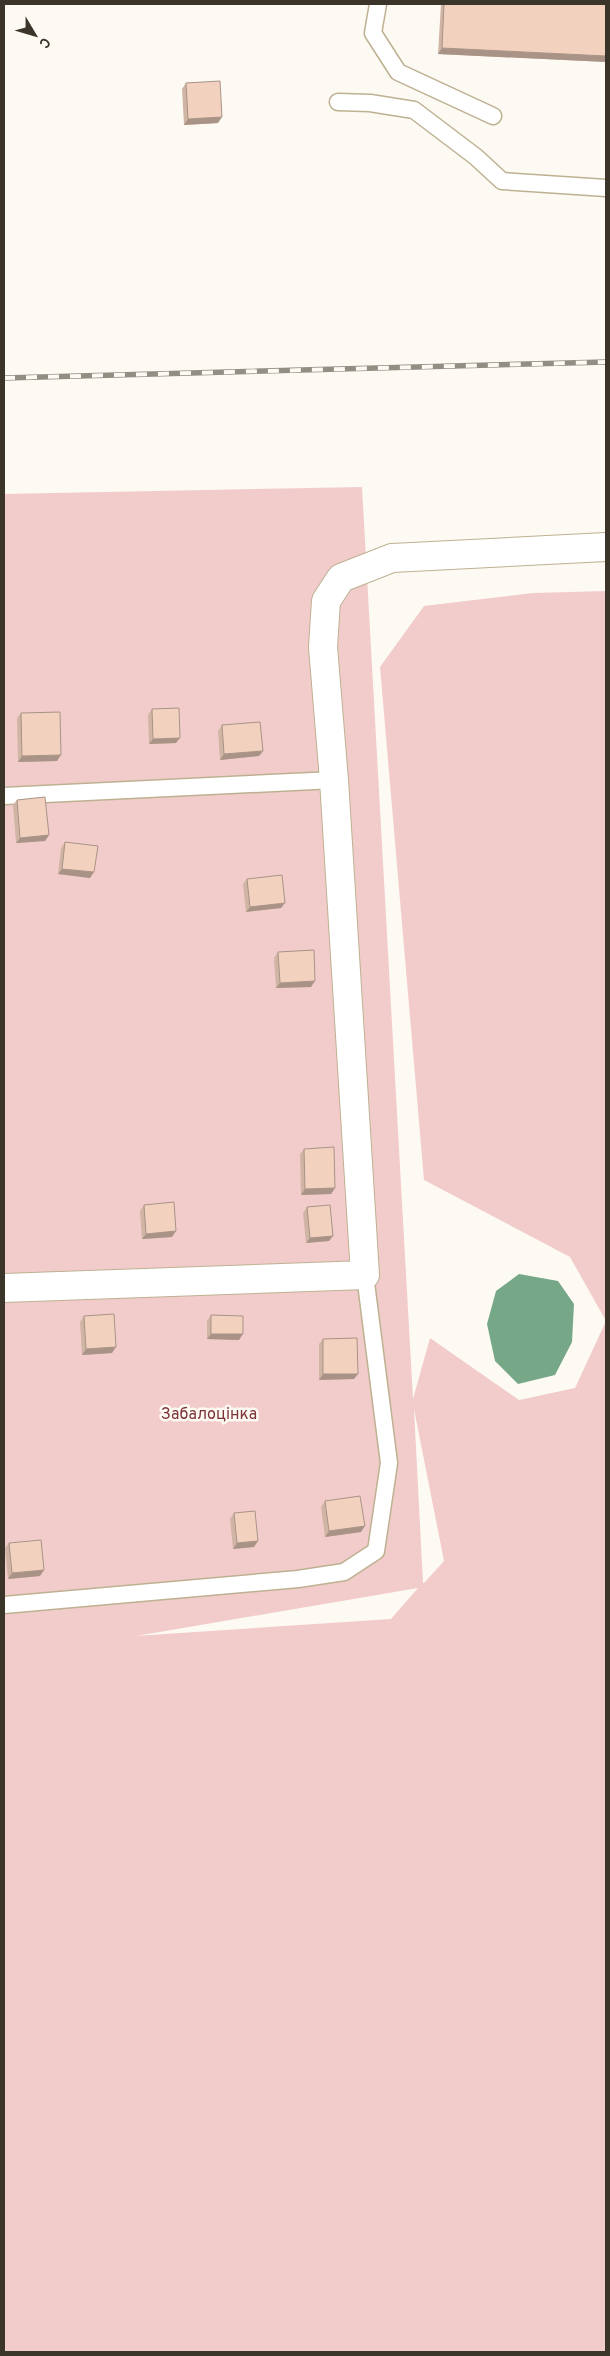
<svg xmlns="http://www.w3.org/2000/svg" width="610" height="2356" viewBox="0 0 610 2356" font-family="Overpass,sans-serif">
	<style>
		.green { fill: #f2cccb; fill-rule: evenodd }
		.water { fill: #76a888 }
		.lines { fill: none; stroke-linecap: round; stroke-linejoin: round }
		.lane-casing { stroke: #beb192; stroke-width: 19 }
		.street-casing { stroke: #beb192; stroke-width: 30 }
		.lane { stroke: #fff; stroke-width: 16 }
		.street { stroke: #fff; stroke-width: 28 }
		.rail-casing { stroke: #938e84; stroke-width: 5.5 }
		.rail { stroke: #fdfaf3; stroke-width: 4; stroke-dasharray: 11; stroke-linecap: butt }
		.wall { fill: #d0b5a4 }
		.shaded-wall { fill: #a99386 }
		.building { fill: #f2d2bf; stroke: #a99386 }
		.labels { text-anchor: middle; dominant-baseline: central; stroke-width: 5; stroke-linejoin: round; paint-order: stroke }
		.park-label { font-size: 16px; fill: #7e3539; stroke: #fdfaf3 }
	</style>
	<rect width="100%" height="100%" fill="#fdfaf3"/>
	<!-- green -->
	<path class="green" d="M362,487L413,1399L430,1338L519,1400L575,1388L606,1321L570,1257L424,1180L380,667L424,606L533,593L606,591V2352H4V494ZM414,1409L444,1561L424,1583H423ZM418,1588L391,1619L135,1636H136Z"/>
	<!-- water -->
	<polygon class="water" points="519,1274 558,1281 574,1304 572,1342 555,1375 518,1384 495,1361 487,1324 496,1291"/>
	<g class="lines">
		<defs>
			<g id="lane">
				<polyline points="378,4 373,33 398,72 493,116"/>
				<polyline points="338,102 370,103 414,110 476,157 502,181 606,188"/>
				<polyline points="4,796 334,780"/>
				<polyline points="4,1605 298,1579 344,1572 376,1551 389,1463 365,1275"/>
			</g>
			<polyline id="street" points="4,1288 365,1275 334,780 323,647 326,601 341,578 392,558 606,547"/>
		</defs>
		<!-- lane casing -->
		<use href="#lane" class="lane-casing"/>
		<!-- street casing -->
		<use href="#street" class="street-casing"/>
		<!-- lane -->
		<use href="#lane" class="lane"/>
		<!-- street -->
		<use href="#street" class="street"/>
		<defs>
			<polyline id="rail" points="4,378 606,362"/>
		</defs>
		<!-- rail casing -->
		<use href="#rail" class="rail-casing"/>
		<!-- rail -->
		<use href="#rail" class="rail"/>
	</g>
	<!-- wall -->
	<g class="wall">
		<polygon points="441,4 606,4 606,62 438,54"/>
		<polygon points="186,83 218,123 184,125 182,89"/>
		<polygon points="152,709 176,743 149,744 148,715"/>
		<polygon points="21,713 57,761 18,762 17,718"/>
		<polygon points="222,725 263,751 259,756 220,760 218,731"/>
		<polygon points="17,800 49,835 45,841 16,843 13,805"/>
		<polygon points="65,842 90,878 58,874 61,848"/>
		<polygon points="247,879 281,908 246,912 243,884"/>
		<polygon points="278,952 311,987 276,988 274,958"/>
		<polygon points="304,1149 335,1188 331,1194 301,1195 300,1154"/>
		<polygon points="144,1205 172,1237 142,1239 140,1211"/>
		<polygon points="307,1207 329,1241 306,1243 303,1213"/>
		<polygon points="211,1315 239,1340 207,1339 207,1321"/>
		<polygon points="84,1316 112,1353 82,1355 80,1322"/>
		<polygon points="323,1339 354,1379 319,1380 319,1344"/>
		<polygon points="325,1501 361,1532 325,1537 321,1507"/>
		<polygon points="234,1513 254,1547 233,1549 230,1519"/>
		<polygon points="9,1543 40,1576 8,1579 5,1548"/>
	</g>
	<!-- shaded-wall -->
	<g class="shaded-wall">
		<polygon points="442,48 606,56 606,62 438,54"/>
		<polygon points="222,117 218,123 184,125 188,119"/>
		<polygon points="180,738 176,743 149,744 153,739"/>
		<polygon points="263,751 259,756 220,760 224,754"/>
		<polygon points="61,755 57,761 18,762 22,756"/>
		<polygon points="49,835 45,841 16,843 20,838"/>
		<polygon points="62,869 94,872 90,878 58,874"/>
		<polygon points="285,903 281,908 246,912 250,907"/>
		<polygon points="315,981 311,987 276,988 280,983"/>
		<polygon points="335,1188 331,1194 301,1195 305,1189"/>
		<polygon points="176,1231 172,1237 142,1239 146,1234"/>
		<polygon points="333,1236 329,1241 306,1243 310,1238"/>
		<polygon points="211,1334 243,1334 239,1340 207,1339"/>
		<polygon points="116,1347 112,1353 82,1355 86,1349"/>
		<polygon points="323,1374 358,1374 354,1379 319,1380"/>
		<polygon points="365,1526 361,1532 325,1537 329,1531"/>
		<polygon points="258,1541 254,1547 233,1549 237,1543"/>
		<polygon points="44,1570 40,1576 8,1579 12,1573"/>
	</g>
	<!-- building -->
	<g class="building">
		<polygon points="444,4 606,4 606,56 442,48"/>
		<polygon points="220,81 222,117 188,119 186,83"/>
		<polygon points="179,708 180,738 153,739 152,709"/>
		<polygon points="60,712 61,755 22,756 21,713"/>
		<polygon points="260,722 263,751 224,754 222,725"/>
		<polygon points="45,797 49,835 20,838 17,800"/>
		<polygon points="65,842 98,846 94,872 62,869"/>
		<polygon points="282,875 285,903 250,907 247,879"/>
		<polygon points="314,950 315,981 280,983 278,952"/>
		<polygon points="334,1147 335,1188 305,1189 304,1149"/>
		<polygon points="174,1202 176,1231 146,1234 144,1205"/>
		<polygon points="330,1205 333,1236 310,1238 307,1207"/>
		<polygon points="114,1314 116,1347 86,1349 84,1316"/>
		<polygon points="211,1315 243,1316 243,1334 211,1334"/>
		<polygon points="357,1338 358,1374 323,1374 323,1339"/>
		<polygon points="360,1496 365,1526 329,1531 325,1501"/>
		<polygon points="255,1511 258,1541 237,1543 234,1513"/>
		<polygon points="41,1540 44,1570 12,1573 9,1543"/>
	</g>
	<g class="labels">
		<!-- park labels -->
		<g class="park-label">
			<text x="209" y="1415">Забалоцінка</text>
		</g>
	</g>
	<!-- border -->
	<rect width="610" height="2356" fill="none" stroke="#3a3528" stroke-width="10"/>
	<!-- north arrow -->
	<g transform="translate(35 35) rotate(128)" stroke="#fdfaf3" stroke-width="4" paint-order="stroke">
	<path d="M0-4L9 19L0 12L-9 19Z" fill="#3a3528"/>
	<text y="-8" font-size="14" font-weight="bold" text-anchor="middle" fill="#3a3528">С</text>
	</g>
</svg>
